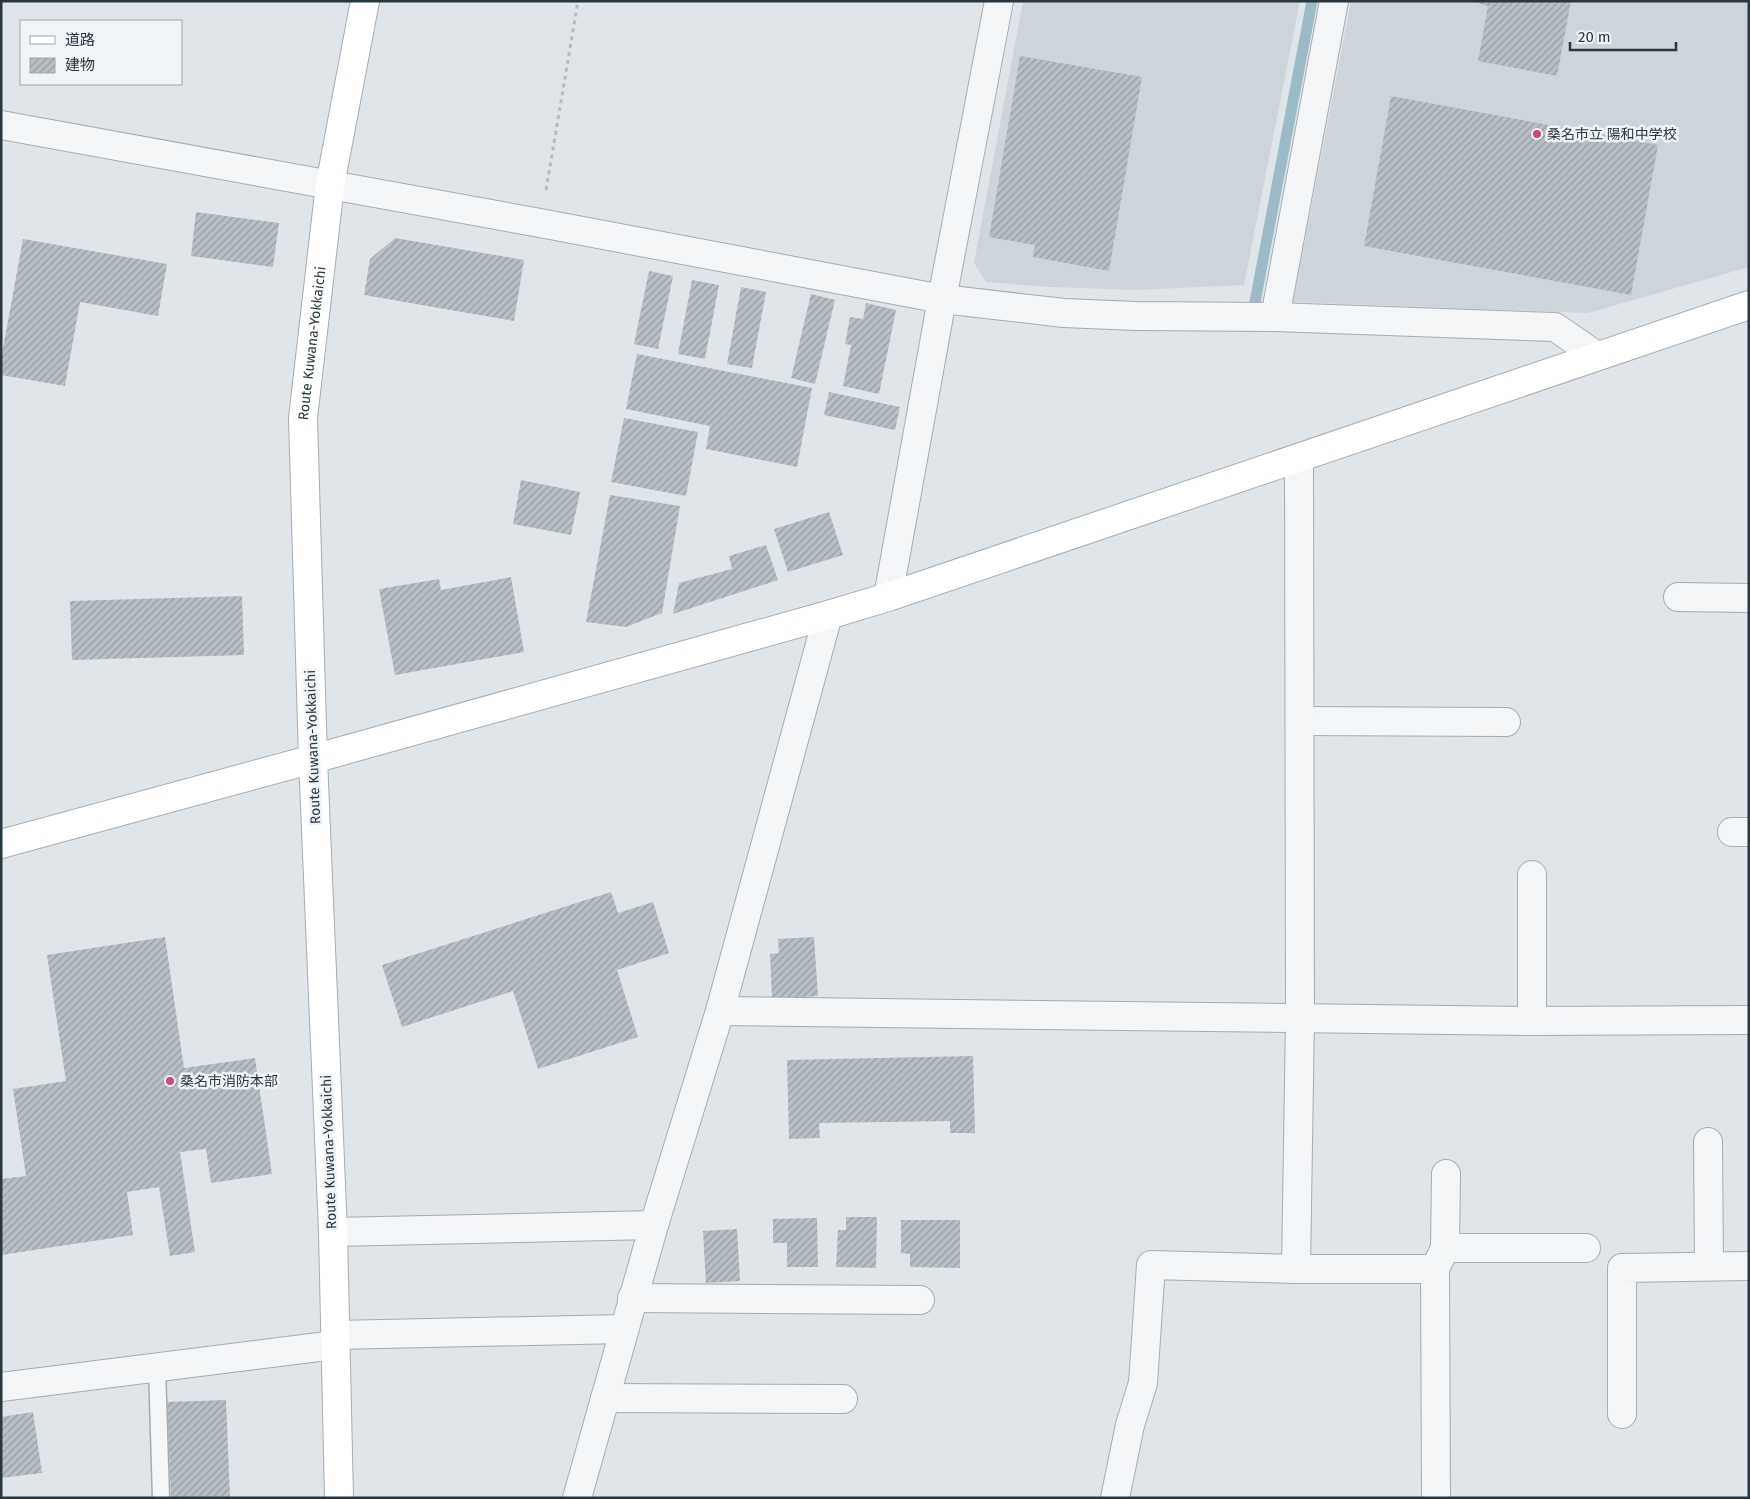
<svg xmlns="http://www.w3.org/2000/svg" width="1750" height="1499" viewBox="0 0 1750 1499" font-family="'Fira Sans','Noto Sans JP',sans-serif">
	<style>
		.built { fill: #ced5da }
		.lines { fill: none; stroke-linecap: round; stroke-linejoin: round }
		.stream { stroke: #9dbbc7; stroke-width: 11 }
		.building { fill: url(#building-hatch) }
		.lane-casing { stroke: #a5adb3; stroke-width: 19 }
		.street-casing { stroke: #a5adb3; stroke-width: 30 }
		.secondary-casing { stroke: #a5adb3; stroke-width: 30 }
		.path { stroke: #b6bcc0; stroke-width: 3; stroke-dasharray: 4 4; stroke-linecap: butt }
		.lane { stroke: #f3f5f7; stroke-width: 16 }
		.street { stroke: #f3f5f7; stroke-width: 28 }
		.secondary { stroke: #fff; stroke-width: 28 }
		.poi-dot { fill: #c94a7b; stroke: #f0f4f6; stroke-width: 2 }
		.labels { text-anchor: middle; dominant-baseline: central; stroke-width: 5; stroke-linejoin: round; paint-order: stroke }
		.poi-label { font-size: 14px; fill: #29373f; stroke: #f0f4f6; text-anchor: start }
		.street-label { font-size: 14px; fill: #29373f; stroke: #f0f4f6 }
	</style>
	<defs>
		<pattern id="building-hatch" width="6" height="6" patternUnits="userSpaceOnUse" patternTransform="scale(1.25)"><rect width="6" height="6" fill="#b8c0c5"/><path d="M-1 1l2-2M0 6l6-6M5 7l2-2" fill="none" stroke="#969da1"/></pattern>
	</defs>
	<rect width="100%" height="100%" fill="#e0e5e9"/>
	<!-- built -->
	<g class="built">
		<polygon points="1023,1 1300,1 1244,285 1136,290 1050,287 986,282 974,263"/>
		<polygon points="1351,1 1749,1 1749,267 1588,313 1293,302"/>
	</g>
	<g class="lines">
		<!-- stream -->
		<polyline class="stream" points="1255,302 1312,1"/>
	</g>
	<!-- building -->
	<g class="building">
		<polygon points="1471,1 1571,1 1557,76 1478,61 1488,6"/>
		<polygon points="1020,56 1142,77 1109,271 1033,257 1035,245 989,237"/>
		<polygon points="1391,96 1658,145 1631,295 1364,246"/>
		<polygon points="196,212 279,223 273,267 191,256"/>
		<polygon points="395,238 524,260 514,321 364,295 370,259"/>
		<polygon points="23,239 167,264 158,316 80,302 65,386 1,375 1,359"/>
		<polygon points="649,271 673,276 658,349 634,344"/>
		<polygon points="692,280 719,285 705,359 678,354"/>
		<polygon points="741,287 766,292 752,368 727,364"/>
		<polygon points="811,294 835,300 815,384 791,378"/>
		<polygon points="866,303 896,310 879,394 843,386 851,345 845,344 850,317 863,319"/>
		<polygon points="637,354 812,388 797,467 706,449 710,426 626,409"/>
		<polygon points="829,392 900,407 895,430 824,415"/>
		<polygon points="624,418 698,432 686,496 611,482"/>
		<polygon points="521,480 580,492 571,535 513,524"/>
		<polygon points="610,495 680,506 662,613 626,627 586,622"/>
		<polygon points="829,512 843,555 788,572 774,529"/>
		<polygon points="766,545 778,580 673,614 679,583 732,569 729,556"/>
		<polygon points="511,577 524,652 395,675 379,589 439,579 441,590"/>
		<polygon points="242,596 244,655 72,660 70,601"/>
		<polygon points="611,892 618,913 653,902 669,953 617,970 638,1037 538,1069 513,991 402,1027 382,965"/>
		<polygon points="165,937 184,1068 255,1058 272,1174 211,1183 206,1149 180,1152 195,1252 170,1256 159,1187 127,1192 133,1235 1,1255 1,1179 26,1176 13,1089 66,1081 47,955"/>
		<polygon points="814,937 818,996 772,999 770,954 779,953 778,939"/>
		<polygon points="973,1056 975,1133 950,1133 950,1121 819,1123 820,1138 789,1139 787,1060"/>
		<polygon points="846,1217 877,1217 876,1268 836,1267 838,1230 846,1230"/>
		<polygon points="817,1218 818,1267 787,1267 787,1243 773,1243 773,1219"/>
		<polygon points="901,1220 960,1220 960,1268 910,1267 910,1254 901,1253"/>
		<polygon points="737,1229 740,1281 706,1283 703,1231"/>
		<polygon points="226,1400 230,1498 171,1498 167,1402"/>
		<polygon points="33,1412 42,1473 1,1478 1,1417"/>
	</g>
	<g class="lines">
		<defs>
			<polyline id="lane" points="157,1367 161,1498"/>
			<g id="street">
				<polyline points="1,125 540,223 942,299 1064,313 1136,316 1275,317 1555,327 1597,356"/>
				<polyline points="1275,317 1334,1"/>
				<polyline points="888,597 942,299 999,1"/>
				<polyline points="1678,597 1749,598"/>
				<polyline points="1300,721 1506,722"/>
				<polyline points="1732,832 1749,832"/>
				<polyline points="1532,875 1532,1021"/>
				<polyline points="720,1011 1532,1021 1749,1020"/>
				<polyline points="1708,1142 1709,1266"/>
				<polyline points="333,1232 654,1225"/>
				<polyline points="1445,1248 1446,1174"/>
				<polyline points="1296,1269 1300,1018 1299,458"/>
				<polyline points="1435,1269 1436,1498"/>
				<polyline points="632,1298 920,1300"/>
				<polyline points="335,1335 624,1329"/>
				<polyline points="1,1387 335,1345"/>
				<polyline points="605,1398 843,1399"/>
				<polyline points="1622,1414 1622,1268 1749,1266"/>
				<polyline points="577,1498 654,1225 720,1011 828,615"/>
				<polyline points="1115,1498 1130,1425 1143,1383 1151,1265 1296,1269 1435,1269 1445,1248 1586,1248"/>
			</g>
			<g id="secondary">
				<polyline points="1,844 313,759 828,615 888,597 1749,305"/>
				<path id="s1" d="M339,1498L333,1232L313,759L303,418L330,185L365,1"/>
			</g>
		</defs>
		<!-- lane casing -->
		<use href="#lane" class="lane-casing"/>
		<!-- street casing -->
		<use href="#street" class="street-casing"/>
		<!-- secondary casing -->
		<use href="#secondary" class="secondary-casing"/>
		<!-- path -->
		<polyline class="path" points="546,190 578,1"/>
		<!-- lane -->
		<use href="#lane" class="lane"/>
		<!-- street -->
		<use href="#street" class="street"/>
		<!-- secondary -->
		<use href="#secondary" class="secondary"/>
	</g>
	<!-- markers -->
	<g class="poi-dot">
		<circle cx="1537" cy="134" r="5"/>
		<circle cx="170" cy="1081" r="5"/>
	</g>
	<g class="labels">
		<!-- poi labels -->
		<g class="poi-label">
			<text x="1547" y="134">桑名市立 陽和中学校</text>
			<text x="180" y="1081">桑名市消防本部</text>
		</g>
		<!-- street labels -->
		<g class="street-label">
			<text stroke="none"><textPath href="#s1" startOffset="1156">Route Kuwana-Yokkaichi</textPath></text>
			<text transform="translate(313 747) rotate(-92)">Route Kuwana-Yokkaichi</text>
			<text transform="translate(329 1152) rotate(-92)">Route Kuwana-Yokkaichi</text>
		</g>
	</g>
	<!-- border -->
	<rect width="1750" height="1499" fill="none" stroke="#29373f" stroke-width="5"/>
	<!-- legend -->
	<rect x="20" y="20" width="162" height="65" fill="#f0f4f6" stroke="#a0a8ad"/>
	<rect x="30" y="36" width="25" height="8" fill="#ffffff" stroke="#a0a8ad"/>
	<text x="65" y="45" font-size="15" fill="#29373f">道路</text>
	<rect x="30" y="58" width="25" height="15" fill="url(#building-hatch)" stroke="#a0a8ad"/>
	<text x="65" y="70" font-size="15" fill="#29373f">建物</text>
	<!-- scale -->
	<path d="M1570 42v8h106v-8" fill="none" stroke="#29373f" stroke-width="2.5"/>
	<text x="1578" y="42" font-size="15" fill="#29373f" stroke="#f0f4f6" stroke-width="4" paint-order="stroke">20 m</text>
</svg>
